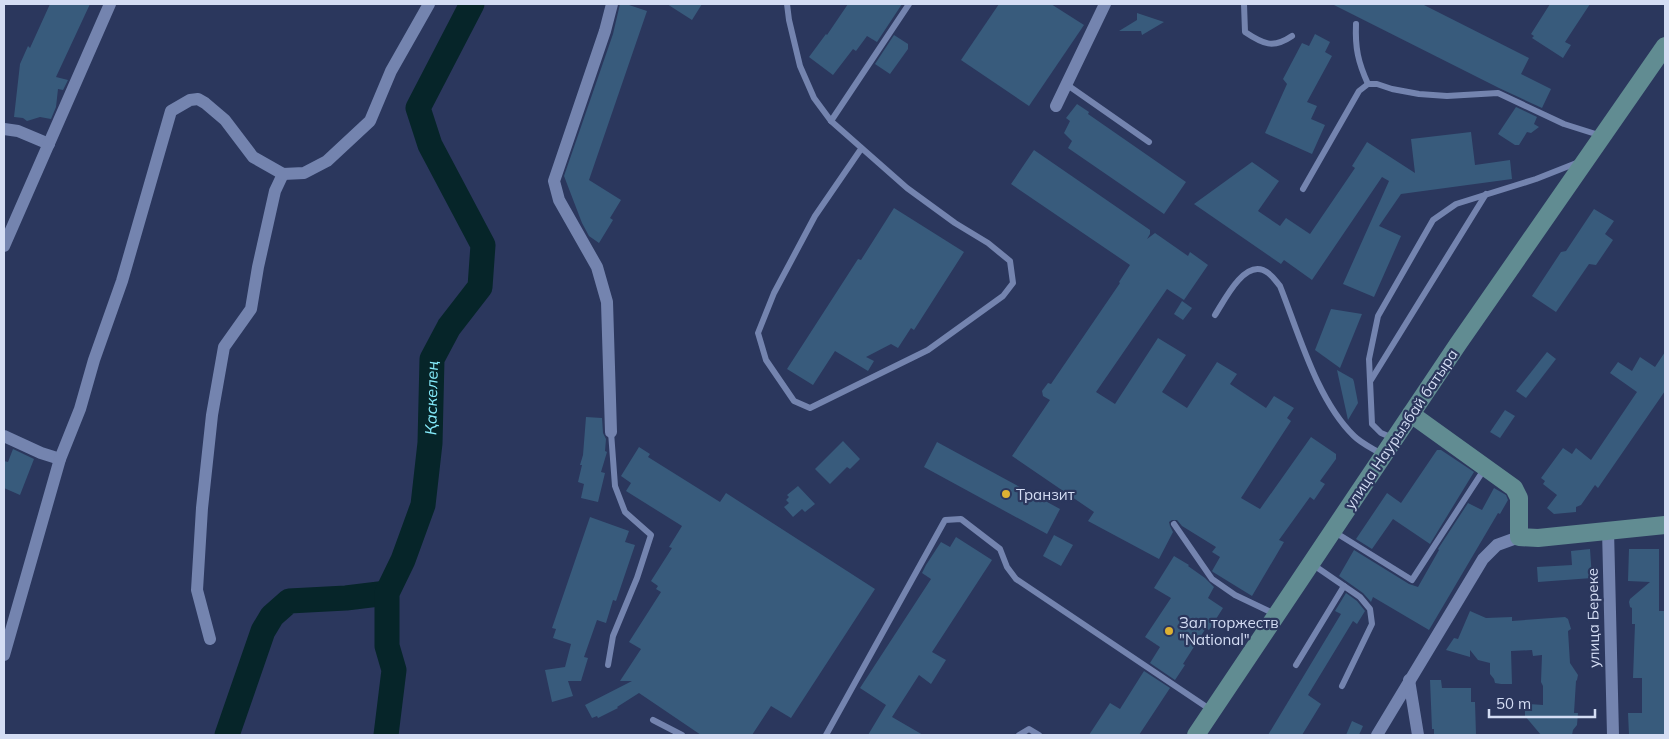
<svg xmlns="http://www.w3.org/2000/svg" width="1669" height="739" viewBox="0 0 1669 739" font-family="Mulish,sans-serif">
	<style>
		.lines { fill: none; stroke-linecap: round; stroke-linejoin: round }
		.river { stroke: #062529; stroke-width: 25 }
		.building { fill: #385b7c }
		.lane { stroke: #7484af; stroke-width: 6 }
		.street { stroke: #7484af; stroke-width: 12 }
		.secondary { stroke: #618c92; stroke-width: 18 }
		.poi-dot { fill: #ddb133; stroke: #2b375d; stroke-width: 2 }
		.labels { text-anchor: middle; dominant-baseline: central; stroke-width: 4.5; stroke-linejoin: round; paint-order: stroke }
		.street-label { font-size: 15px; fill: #d4ddf4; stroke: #2b375d }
		.poi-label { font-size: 15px; fill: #d4ddf4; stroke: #2b375d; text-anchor: start }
		.water-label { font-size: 16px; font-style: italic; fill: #86ecfc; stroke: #2b375d }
	</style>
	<rect width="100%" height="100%" fill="#2b375d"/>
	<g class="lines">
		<!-- river -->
		<g class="river">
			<polyline points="227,735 263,631 272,616 289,601 346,598 387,593"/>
			<path id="s1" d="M386,735L394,670L387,646V593L403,560L423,505L430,443L432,359L449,327L480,287L483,245L430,145L418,108L472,4"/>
		</g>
	</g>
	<!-- building -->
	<g class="building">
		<polygon points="50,4 90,4 56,77 68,80 63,90 58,89 56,107 51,119 40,117 27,121 23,118 14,117 20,64 28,46 30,48"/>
		<polygon points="620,4 626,4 647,11 589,180 621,200 610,218 613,220 599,243 589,236 582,223 564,176 613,34"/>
		<polygon points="667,4 702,4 692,20"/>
		<polygon points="848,4 902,4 877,42 867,36 856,51 853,49 833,75 809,57 826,34 827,35"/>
		<polygon points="999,4 1051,4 1084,25 1029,106 961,60"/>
		<polygon points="1332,4 1422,4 1529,58 1521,74 1551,89 1542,108 1499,88"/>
		<polygon points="1550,4 1590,4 1565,42 1571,45 1563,58 1532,38 1534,36 1531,34"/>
		<polygon points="1137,13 1164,22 1142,35 1141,31 1119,31 1137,20"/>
		<polygon points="1315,34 1330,42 1325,52 1332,56 1307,102 1317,106 1311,119 1325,125 1312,154 1265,133 1287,84 1283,79 1302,43 1309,46"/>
		<polygon points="894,35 908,44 908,49 890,74 875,64"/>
		<polygon points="1077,104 1089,112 1088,114 1186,182 1164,214 1068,148 1072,141 1064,133 1070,121 1066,118"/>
		<polygon points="1516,107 1537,117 1534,124 1539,127 1531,133 1527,132 1519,145 1515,145 1498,134"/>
		<polygon points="1471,132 1475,165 1510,160 1512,179 1401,194 1379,226 1401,236 1374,297 1343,284 1389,181 1382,177 1312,280 1284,260 1281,264 1194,204 1252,162 1279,181 1258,211 1280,226 1286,218 1310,234 1355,168 1352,166 1367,142 1415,173 1411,139"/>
		<polygon points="1034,150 1150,230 1150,234 1147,239 1155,233 1188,256 1190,252 1208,265 1184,300 1167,289 1096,392 1115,404 1158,338 1186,355 1162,392 1187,408 1217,362 1237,374 1230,384 1266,408 1274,396 1294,408 1287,418 1291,421 1241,498 1260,509 1311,437 1336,454 1336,459 1320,481 1325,484 1314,500 1310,497 1279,540 1284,542 1252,596 1213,572 1212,571 1220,557 1212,552 1216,547 1182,526 1177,520 1172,520 1169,522 1170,526 1173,532 1159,559 1088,521 1094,512 1012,456 1050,400 1043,396 1042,391 1048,383 1051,384 1120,283 1119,282 1130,265 1011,184"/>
		<polygon points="894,208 964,252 914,330 911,328 898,348 891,344 866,357 874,361 868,371 835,351 813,385 787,369 858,259 861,260"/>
		<polygon points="1594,209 1614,221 1605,234 1613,240 1596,265 1589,264 1556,312 1532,296 1561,252 1566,251"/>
		<polygon points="1182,301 1192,308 1183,320 1174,314"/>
		<polygon points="1331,309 1362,314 1340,368 1315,350"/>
		<polygon points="1547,352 1556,359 1526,398 1516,391"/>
		<polygon points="1665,352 1665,391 1598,488 1595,485 1581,505 1576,507 1576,512 1554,514 1547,508 1557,495 1543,484 1545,481 1541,478 1563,448 1572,454 1576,448 1591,460 1637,392 1610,373 1618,362 1632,371 1640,357 1655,367"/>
		<polygon points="1337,370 1353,379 1354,382 1358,403 1348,420"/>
		<polygon points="1505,410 1515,416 1500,438 1490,432"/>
		<polygon points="586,417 602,418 603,433 606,439 605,451 607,452 601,472 605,473 598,502 581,498 584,484 578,482 582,465 580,465 583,455"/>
		<polygon points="843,441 860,459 850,469 847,467 830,484 815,469"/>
		<polygon points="937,442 1060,509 1047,534 924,467"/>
		<polygon points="639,447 650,454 648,457 720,502 726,493 875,589 791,718 771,706 752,735 701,735 639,693 617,707 618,708 598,718 597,716 592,718 585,705 632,681 620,681 641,649 629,642 661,592 656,589 658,586 651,581 672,548 669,547 682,526 626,491 631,483 621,476"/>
		<polygon points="13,449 34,459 20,495 4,488 4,461 8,462"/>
		<polygon points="1437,450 1441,450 1474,472 1430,544 1393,519 1372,549 1356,539 1387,493 1401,503"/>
		<polygon points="798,486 815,504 805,512 802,509 793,517 784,507 789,503 786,500 789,497 787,495"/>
		<polygon points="1494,488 1506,495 1508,500 1500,514 1498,513 1429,630 1373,597 1371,602 1363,593 1339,576 1354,550 1409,584 1418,587 1439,550 1438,549 1468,503 1482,510"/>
		<polygon points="590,517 629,531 625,542 635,545 616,601 613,600 606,623 597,620 584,657 588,658 581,681 568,681 573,696 552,702 545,670 565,667 571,644 553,638 556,629 552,628"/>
		<polygon points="1054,535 1073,545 1061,566 1043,556"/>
		<polygon points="956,537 992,560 932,652 946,660 931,684 919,675 892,717 923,735 868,735 886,705 860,688 931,579 922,573 926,565 941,542 950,547"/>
		<polygon points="1590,549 1592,578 1538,582 1537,567 1572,565 1571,551"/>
		<polygon points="1629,549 1659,549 1659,611 1665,611 1665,735 1629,735 1628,713 1642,713 1642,678 1633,678 1635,624 1632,624 1632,608 1630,607 1629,602 1630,599 1650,582 1628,581"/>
		<polygon points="1174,556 1189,565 1188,566 1205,578 1214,587 1208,598 1223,608 1209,630 1206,628 1183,664 1185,665 1175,680 1150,663 1160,647 1145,637 1171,598 1154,588"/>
		<polygon points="1346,593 1357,601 1365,611 1357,624 1353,621 1308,695 1321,704 1302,735 1268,735 1341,614 1335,611"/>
		<polygon points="1470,611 1486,618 1512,617 1512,621 1565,617 1568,619 1571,629 1568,631 1570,663 1578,675 1577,680 1576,681 1574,713 1578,713 1577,725 1573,730 1572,735 1541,735 1525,716 1525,706 1529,707 1529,704 1543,705 1543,686 1541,682 1542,655 1533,656 1532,650 1511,651 1512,684 1501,684 1495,683 1494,679 1490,674 1490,663 1478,660 1470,650 1470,657 1446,650 1454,638 1458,639"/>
		<polygon points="1144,671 1170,688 1139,735 1089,735 1110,703 1120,709"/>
		<polygon points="1430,680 1441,680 1442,688 1471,688 1471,702 1475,702 1476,735 1434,735 1434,729 1432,729"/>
		<polygon points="1352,721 1363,726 1359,735 1346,735"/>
	</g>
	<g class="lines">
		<!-- lane -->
		<g class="lane">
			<polyline points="787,4 789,20 800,66 814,98 831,121 907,188 955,223 988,243 1010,261 1013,283 1003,296 928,350 810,408 794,401 766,360 758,333 774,293 815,216 861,149"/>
			<path d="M1244,4L1245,32C1263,44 1273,49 1292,36"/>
			<path d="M1356,24C1355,48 1358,62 1368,84"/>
			<polyline points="1066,84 1149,142"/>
			<polyline points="831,121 909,4"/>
			<polyline points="1303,189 1359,91 1368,84 1377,84 1392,89 1419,94 1447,96 1498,93 1564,124 1602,136"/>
			<path d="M1215,315C1224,301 1243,262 1263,270C1271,273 1275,280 1280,286C1299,334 1317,400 1354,436C1362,444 1374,449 1383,455"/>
			<polyline points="1371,380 1486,194"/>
			<polyline points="1393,438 1381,433 1372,424 1369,359 1378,316 1433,220 1456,204 1536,179 1579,162"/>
			<polyline points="1174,524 1212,579 1235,595 1275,614"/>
			<polyline points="1333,531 1412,580 1485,468"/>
			<polyline points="1312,564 1360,597 1370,609 1372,624 1342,686"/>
			<polyline points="608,665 613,636 637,578 651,535 625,512 615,486 611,432"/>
			<polyline points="1296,665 1344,586"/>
			<polyline points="653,720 682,735"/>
			<polyline points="826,735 945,520 961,519 1000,549 1007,567 1016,579 1211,710"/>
			<polyline points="1019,735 1029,729 1039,735"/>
		</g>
		<!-- street -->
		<g class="street">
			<polyline points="1056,106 1105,4"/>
			<polyline points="4,129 18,131 49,144"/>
			<polyline points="4,246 110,4"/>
			<polyline points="611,432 607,302 597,267 559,200 554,181 605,31 612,4"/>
			<polyline points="4,436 41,453 60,459"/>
			<polyline points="1608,530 1613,735"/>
			<polyline points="210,639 197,590 202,508 212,415 224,347 251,309 258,267 275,191 283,174"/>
			<polyline points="4,655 60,459 80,409 94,360 122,281 171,111 190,100 198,99 205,103 225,120 253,157 283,174 304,173 327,161 370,121 391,71 429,4"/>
			<polyline points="1409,680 1418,735"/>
			<polyline points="1377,735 1483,559 1497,545 1519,537"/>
		</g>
		<!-- secondary -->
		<g class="secondary">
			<polyline points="1411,414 1514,488 1519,498 1519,537 1538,538 1665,525"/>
			<polyline points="1196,735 1458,344 1665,46"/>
		</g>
	</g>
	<!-- markers -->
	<g class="poi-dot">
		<circle cx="1006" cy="494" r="5"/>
		<circle cx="1169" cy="631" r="5"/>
	</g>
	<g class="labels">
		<!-- street labels -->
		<g class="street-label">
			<text transform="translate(1401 429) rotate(-56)">улица Наурызбай батыра</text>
			<text transform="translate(1593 618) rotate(-91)">улица Береке</text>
		</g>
		<!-- poi labels -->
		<g class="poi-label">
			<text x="1016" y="494">Транзит</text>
			<text x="1179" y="622">Зал торжеств<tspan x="1179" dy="17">"National"</tspan></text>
		</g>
		<!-- water labels -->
		<g class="water-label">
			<text stroke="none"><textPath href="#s1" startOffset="346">Қаскелең</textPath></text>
		</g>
	</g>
	<!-- border -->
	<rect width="1669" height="739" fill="none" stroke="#d4ddf4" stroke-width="10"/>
	<!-- scale -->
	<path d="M1489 709v8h106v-8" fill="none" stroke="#d4ddf4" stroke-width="2.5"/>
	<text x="1496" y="709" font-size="15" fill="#d4ddf4" stroke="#2b375d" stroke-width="4" paint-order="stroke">50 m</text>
</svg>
